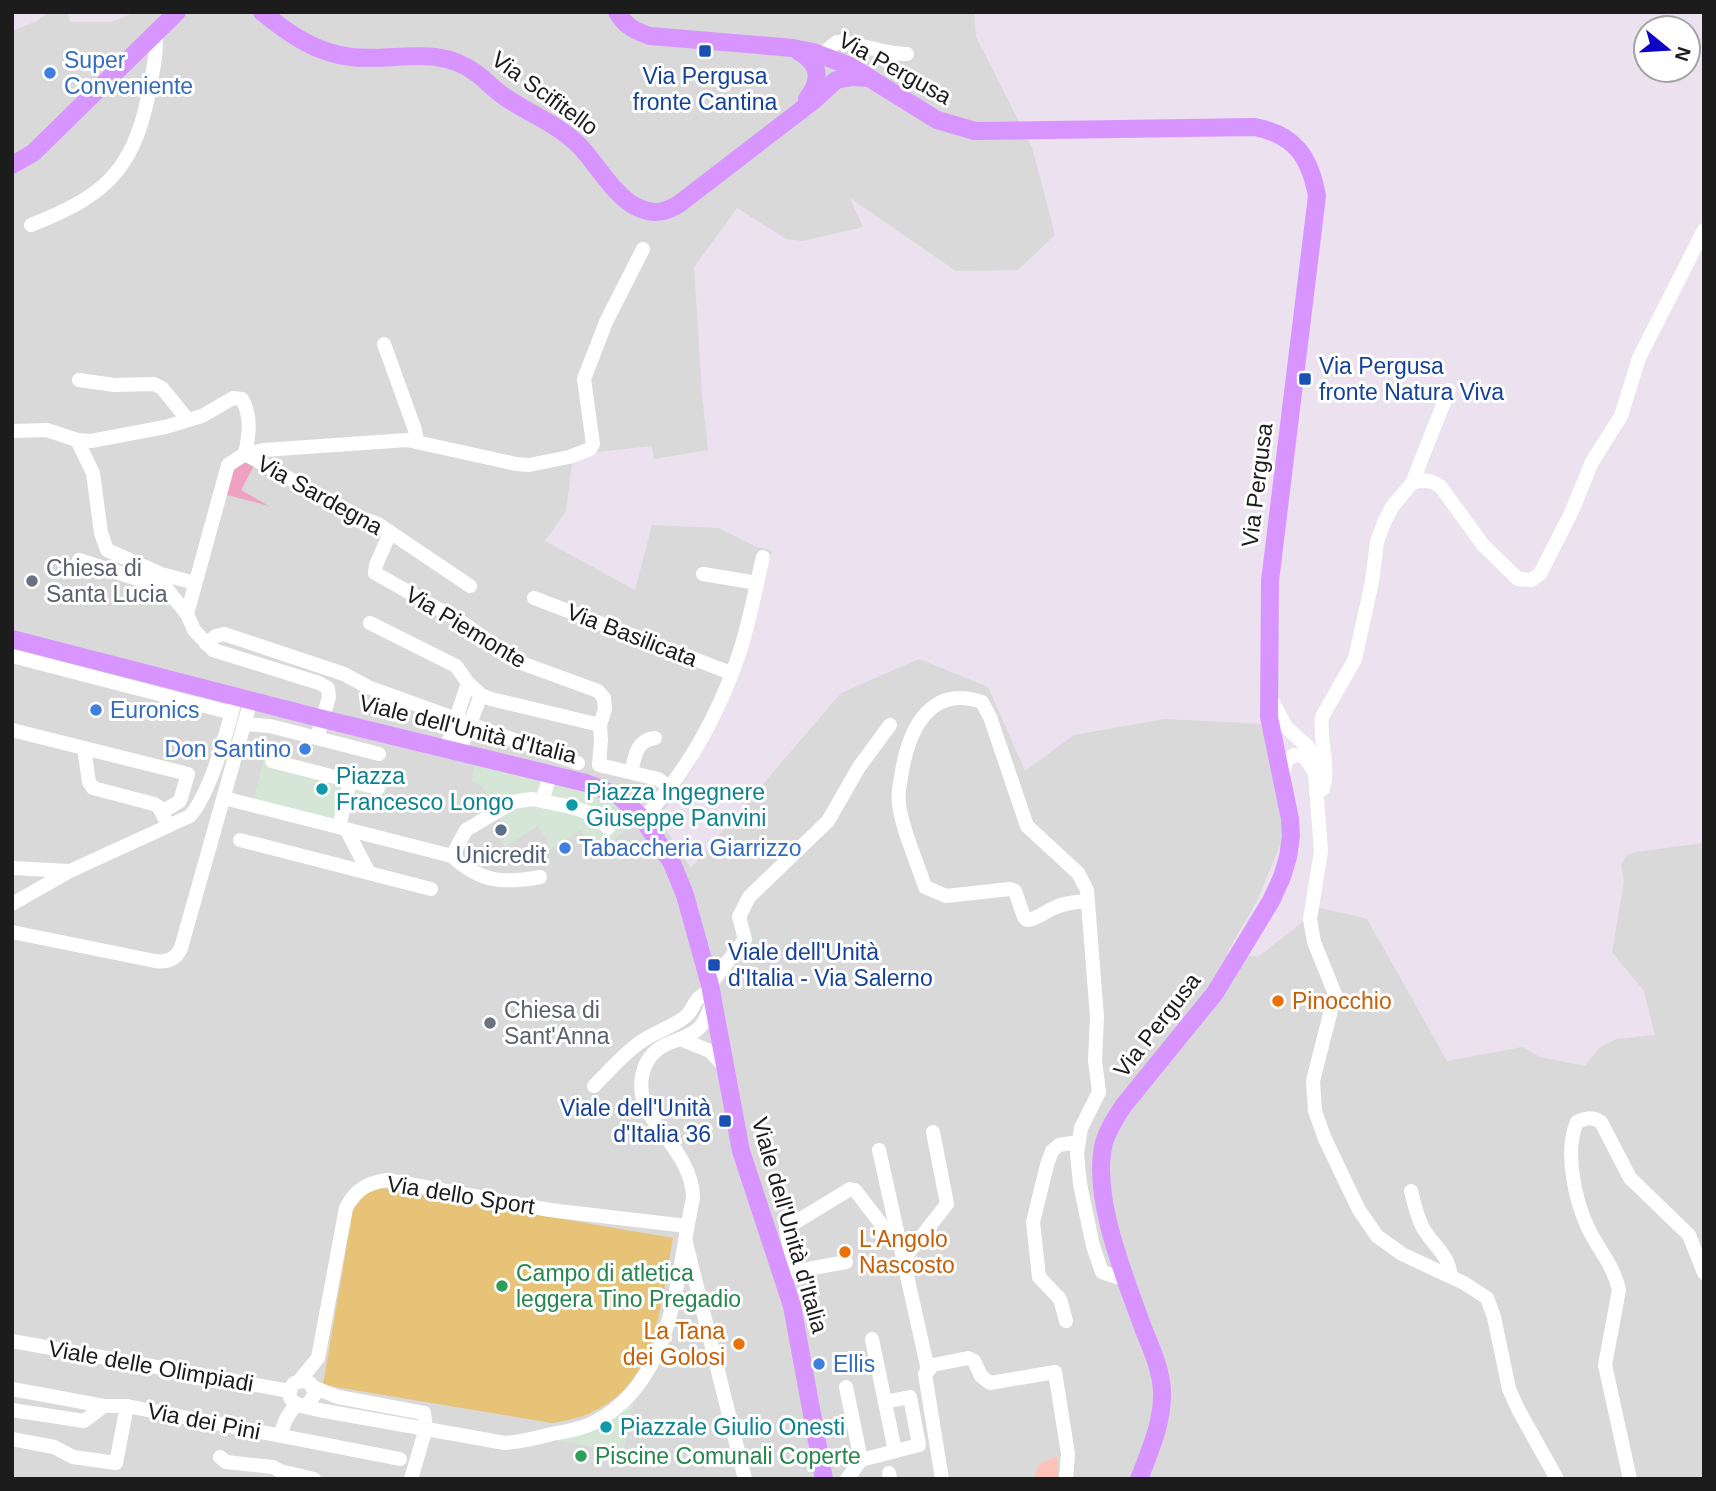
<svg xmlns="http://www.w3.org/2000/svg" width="1716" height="1491" viewBox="0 0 1716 1491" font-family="Helvetica,sans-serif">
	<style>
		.residential { fill: #d9d9da }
		.grass { fill: #efa1c1 }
		.park { fill: #fec3b8 }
		.pitch { fill: #e6c376 }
		.plaza { fill: #d5e5d6 }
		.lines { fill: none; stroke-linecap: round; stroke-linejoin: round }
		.minor { stroke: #fff; stroke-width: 14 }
		.major { stroke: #d995ff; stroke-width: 18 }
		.transit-dot { fill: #1a4fb4; stroke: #fff; stroke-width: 2.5 }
		.shop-dot { fill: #3f7fe0; stroke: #fff; stroke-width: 2.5 }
		.worship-dot { fill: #6b7280; stroke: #fff; stroke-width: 2.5 }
		.culture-dot { fill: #0f9aa8; stroke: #fff; stroke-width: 2.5 }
		.service-dot { fill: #5c6f8a; stroke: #fff; stroke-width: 2.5 }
		.food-dot { fill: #e8710a; stroke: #fff; stroke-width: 2.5 }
		.leisure-dot { fill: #2e9e5b; stroke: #fff; stroke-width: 2.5 }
		.labels { text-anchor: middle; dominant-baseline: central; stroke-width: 6; stroke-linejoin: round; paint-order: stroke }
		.shop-label { font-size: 23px; fill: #366cbe; stroke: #fff; text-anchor: start }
		.street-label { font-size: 23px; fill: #1c1c1c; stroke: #fff }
		.transit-label { font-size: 23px; fill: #164399; stroke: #fff; text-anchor: start }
		.worship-label { font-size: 23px; fill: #5b616d; stroke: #fff; text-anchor: start }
		.culture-label { font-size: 23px; fill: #0d838f; stroke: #fff; text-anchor: start }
		.service-label { font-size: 23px; fill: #4e5e75; stroke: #fff }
		.food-label { font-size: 23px; fill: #c56008; stroke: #fff; text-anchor: start }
		.leisure-label { font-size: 23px; fill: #27864d; stroke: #fff; text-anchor: start }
	</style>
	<rect width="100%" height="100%" fill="#ebe1ef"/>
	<!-- residential -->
	<polygon class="residential" points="49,12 67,12 70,22 111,22 136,12 974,12 976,37 1032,147 1055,235 1018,270 956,271 850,198 863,227 803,241 786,239 737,208 694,267 702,394 708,450 654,459 652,446 596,452 572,463 566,511 545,541 635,590 652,525 718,528 757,547 772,551 743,657 694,766 659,818 680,852 686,849 687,851 689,853 684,857 691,868 841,693 919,659 988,687 1025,771 1074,735 1165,719 1265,724 1285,833 1258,899 1227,953 1258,957 1320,908 1361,917 1367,919 1447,1061 1522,1047 1540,1057 1585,1066 1600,1047 1617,1039 1655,1035 1644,991 1612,952 1624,882 1621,865 1627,855 1636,852 1704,843 1704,1479 12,1479 12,31 37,21"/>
	<!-- grass -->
	<polygon class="grass" points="243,461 255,464 241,490 269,506 224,494 231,469"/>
	<!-- park -->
	<polygon class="park" points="1057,1456 1058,1479 1034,1479 1039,1464"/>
	<!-- pitch -->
	<path class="pitch" d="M381,1188L673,1238C657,1322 656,1409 552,1423L323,1385L353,1209L367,1193Z"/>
	<!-- plaza -->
	<g class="plaza">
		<polygon points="265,754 388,785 384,800 352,793 343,828 252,805"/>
		<polygon points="477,756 586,783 643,819 595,852 580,830 541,856 537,850 549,843 538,826 505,847 501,841 510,834 500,818 515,808 513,802 508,794 493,803 482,786 471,780"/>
		<polygon points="627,1397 633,1403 623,1453 556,1440"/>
	</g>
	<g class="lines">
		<!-- minor -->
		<g class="minor">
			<path d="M826,56L828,49L837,42C861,43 882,54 907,54"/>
			<path d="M31,225C102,197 132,173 148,97C152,75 157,55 156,33"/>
			<polyline points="384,344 415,430 417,441"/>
			<polyline points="79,380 114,385 154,384 162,388 188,420"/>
			<path d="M12,431L47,430L77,440L91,441L165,427L202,416L233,398L242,399C252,417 249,435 245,454L264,450L407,440L516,464L529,465L569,457L590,449L593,444L584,379L606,322L643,249"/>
			<polyline points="77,440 93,473 101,533 107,550 161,574 195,583"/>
			<path d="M1412,483C1422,479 1432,480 1441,487L1483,545L1518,579L1531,580L1540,574L1572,511L1592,462L1621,416L1639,358L1704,230"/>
			<polyline points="390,533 376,565 375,573 463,623 516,661 598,691 604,698 605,709 600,725 601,740 599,765 658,779 671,788"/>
			<polyline points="79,560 166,588 187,614"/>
			<polyline points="703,574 757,583"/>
			<polyline points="534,598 731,673"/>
			<polyline points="370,623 456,666 468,683 481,695 491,699 600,725"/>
			<polyline points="206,644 216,636 224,634 344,674 368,687 578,763"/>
			<polyline points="12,656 232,713"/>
			<polyline points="1270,697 1286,727 1309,748 1314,760 1321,851 1310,919 1314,942 1335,994 1313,1081 1315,1111 1325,1139 1359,1210 1377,1236 1402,1254 1464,1283 1487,1298 1494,1317 1509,1389 1518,1409 1557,1479"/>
			<polyline points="244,724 270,726 379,754"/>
			<polyline points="12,730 188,774 180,801 162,812"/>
			<polyline points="317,738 329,697 328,688 319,683 213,650 194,630 187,614 228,465 245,454 363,519 378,524 470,586"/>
			<polyline points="84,748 89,782 93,788 154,804 159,807 165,819"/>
			<polyline points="446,749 468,683"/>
			<polyline points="459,752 481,695"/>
			<polyline points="272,761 378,788"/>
			<path d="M631,772C635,757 636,740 655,738"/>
			<path d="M551,773L542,801C566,806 592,808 608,828"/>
			<polyline points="1282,777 1286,761 1294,755 1304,756 1313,770"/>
			<path d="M1316,793L1323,789C1330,764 1319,741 1322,717L1355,659L1372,582L1377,542L1384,523L1392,507L1412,483L1449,390"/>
			<path d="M224,798L452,856C480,882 503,884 540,877"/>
			<path d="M643,819C686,773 717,717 738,657C749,625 755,590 763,557"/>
			<polyline points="339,827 350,781"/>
			<polyline points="346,829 369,873"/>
			<polyline points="240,840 431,889"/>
			<polyline points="452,856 466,830 513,802 532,799 542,801"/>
			<polyline points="12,868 69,871"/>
			<path d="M1088,901C1076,902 1064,903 1054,908C1044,912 1038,919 1027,920L1024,917L1015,891L1010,889L946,896L925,887C917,861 902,830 899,804C897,791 901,779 903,766C911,725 933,685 982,702L990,717L1027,826L1078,873L1087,890L1097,1017L1095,1061L1099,1092L1081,1128L1077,1154L1080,1184L1093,1246L1102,1272L1126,1280"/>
			<path d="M12,904L70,871L190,816C211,792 228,728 236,696"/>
			<path d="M12,932L155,961C167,963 176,959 181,948L251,700"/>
			<polyline points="710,985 745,939 739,917 749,897 828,821 859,767 890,725"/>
			<polyline points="680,1039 710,1051 723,1065"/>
			<path d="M594,1086C609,1071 624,1053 642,1041C655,1032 672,1027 685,1017C698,1006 689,1000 711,991"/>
			<polyline points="879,1150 928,1370"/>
			<path d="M1411,1191C1414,1203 1417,1217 1423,1228C1432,1244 1451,1257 1450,1276"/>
			<polyline points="686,1243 745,1479"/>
			<polyline points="903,1260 947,1204 933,1132"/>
			<polyline points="794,1272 786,1228 850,1189 855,1190 885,1229 897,1231"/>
			<polyline points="787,1273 846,1262"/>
			<polyline points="1066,1321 1060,1299 1039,1277 1033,1222 1047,1165 1052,1151 1059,1145 1078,1142"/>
			<polyline points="872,1339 895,1451"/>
			<polyline points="12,1341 290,1391"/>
			<path d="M299,1381L318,1358L346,1208C355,1190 367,1183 387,1180L550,1210L687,1226"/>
			<polyline points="313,1387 338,1397 424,1413 426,1428 411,1479"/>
			<polyline points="846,1387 861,1460"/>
			<polyline points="12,1389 104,1406"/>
			<path d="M301,1406L308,1404L315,1394L310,1383L303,1381L294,1383C279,1404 305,1407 319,1410L505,1443C521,1442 536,1438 552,1434C566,1431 580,1430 593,1423C675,1382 676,1276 693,1198C693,1167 669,1142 652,1118C635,1094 637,1058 667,1044C678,1039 691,1037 700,1027C706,1021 709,1011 712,1003"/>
			<polyline points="12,1410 84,1421 104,1406 127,1406 400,1459"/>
			<polyline points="280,1435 286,1419 296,1404"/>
			<polyline points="12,1439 54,1447 73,1457 116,1463 127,1406"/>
			<polyline points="220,1457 226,1462 273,1467 280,1471 314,1479"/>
			<polyline points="889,1473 890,1479"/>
			<polyline points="847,1479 861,1460 919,1445 910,1397 885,1402"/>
			<polyline points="942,1479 925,1374 933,1365 968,1358 974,1361 981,1376 990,1383 1055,1372 1068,1454 1066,1479"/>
			<path d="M1630,1479L1605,1365L1619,1290C1614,1266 1598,1249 1588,1228C1575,1200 1564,1151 1577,1122C1586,1118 1592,1116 1601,1122L1630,1178L1689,1235L1704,1273"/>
		</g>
		<!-- major -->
		<g class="major">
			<path d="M262,12C289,34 316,53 351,57C395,62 438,44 476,73C486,80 494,90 505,97C531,115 563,126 584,151C599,168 618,200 639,208C654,215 666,212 679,204L813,101L836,80L853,77L869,78"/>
			<path d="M617,12C625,26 635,31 650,36L793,48L813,52L850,66L937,120L975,131L1255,127C1295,135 1310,157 1317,196L1270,581L1269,717L1290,819L1291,836L1288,857L1282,877L1271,901L1215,993L1124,1105C1116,1117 1108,1129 1104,1143C1091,1195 1124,1275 1142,1325C1150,1346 1161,1368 1162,1391C1163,1422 1150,1451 1139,1479"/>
			<path d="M798,51C820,64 822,79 807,99"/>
			<polyline points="12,165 33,153 177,12"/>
			<polyline points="12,639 323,719 586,783 619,796 643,819 672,863 685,895 710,985 741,1151 792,1306 824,1479"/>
		</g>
	</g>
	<!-- markers -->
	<g class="transit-dot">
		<rect x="698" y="44" width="14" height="14" rx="3.5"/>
		<rect x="1298" y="372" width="14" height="14" rx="3.5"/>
		<rect x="707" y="958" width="14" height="14" rx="3.5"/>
		<rect x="718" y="1114" width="14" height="14" rx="3.5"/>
	</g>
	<g class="shop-dot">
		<circle cx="50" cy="73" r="7"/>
		<circle cx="96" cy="710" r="7"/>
		<circle cx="305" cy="749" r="7"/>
		<circle cx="565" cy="848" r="7"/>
		<circle cx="819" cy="1364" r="7"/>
	</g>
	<g class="worship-dot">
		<circle cx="32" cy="581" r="7"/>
		<circle cx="490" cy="1023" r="7"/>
	</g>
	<g class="culture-dot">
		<circle cx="322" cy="789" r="7"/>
		<circle cx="572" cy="805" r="7"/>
		<circle cx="606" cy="1427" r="7"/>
	</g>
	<circle class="service-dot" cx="501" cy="830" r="7"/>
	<g class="food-dot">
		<circle cx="1278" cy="1001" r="7"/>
		<circle cx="845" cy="1252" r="7"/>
		<circle cx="739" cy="1344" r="7"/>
	</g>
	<g class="leisure-dot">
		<circle cx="502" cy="1286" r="7"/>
		<circle cx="581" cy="1456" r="7"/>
	</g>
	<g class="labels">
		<!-- shop labels -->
		<g class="shop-label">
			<text x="64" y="60">Super<tspan x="64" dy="26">Conveniente</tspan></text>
			<text x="110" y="710">Euronics</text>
			<text x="291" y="749" text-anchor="end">Don Santino</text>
			<text x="579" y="848">Tabaccheria Giarrizzo</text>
			<text x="833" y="1364">Ellis</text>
		</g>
		<!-- street labels -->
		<g class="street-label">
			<text transform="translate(895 68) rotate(29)">Via Pergusa</text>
			<text transform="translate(545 93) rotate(36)">Via Scifitello</text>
			<text transform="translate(1257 485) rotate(-83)">Via Pergusa</text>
			<text transform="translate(320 495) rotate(29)">Via Sardegna</text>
			<text transform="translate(466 627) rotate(31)">Via Piemonte</text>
			<text transform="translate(632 635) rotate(21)">Via Basilicata</text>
			<text transform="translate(468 729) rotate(14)">Viale dell'Unità d'Italia</text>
			<text transform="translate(1157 1025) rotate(-52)">Via Pergusa</text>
			<text transform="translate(461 1195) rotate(9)">Via dello Sport</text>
			<text transform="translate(790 1225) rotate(74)">Viale dell'Unità d'Italia</text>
			<text transform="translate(151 1366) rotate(10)">Viale delle Olimpiadi</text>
			<text transform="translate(204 1421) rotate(11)">Via dei Pini</text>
		</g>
		<!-- transit labels -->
		<g class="transit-label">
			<text x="705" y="76" text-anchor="middle">Via Pergusa<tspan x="705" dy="26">fronte Cantina</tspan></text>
			<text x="1319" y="366">Via Pergusa<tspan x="1319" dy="26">fronte Natura Viva</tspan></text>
			<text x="728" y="952">Viale dell'Unità<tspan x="728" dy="26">d'Italia - Via Salerno</tspan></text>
			<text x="711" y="1108" text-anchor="end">Viale dell'Unità<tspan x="711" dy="26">d'Italia 36</tspan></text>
		</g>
		<!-- worship labels -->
		<g class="worship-label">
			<text x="46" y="568">Chiesa di<tspan x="46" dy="26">Santa Lucia</tspan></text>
			<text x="504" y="1010">Chiesa di<tspan x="504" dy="26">Sant'Anna</tspan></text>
		</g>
		<!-- culture labels -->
		<g class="culture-label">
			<text x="336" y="776">Piazza<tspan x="336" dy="26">Francesco Longo</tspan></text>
			<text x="586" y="792">Piazza Ingegnere<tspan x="586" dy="26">Giuseppe Panvini</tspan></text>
			<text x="620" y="1427">Piazzale Giulio Onesti</text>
		</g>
		<!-- service labels -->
		<g class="service-label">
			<text x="501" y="855">Unicredit</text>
		</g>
		<!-- food labels -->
		<g class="food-label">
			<text x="1292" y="1001">Pinocchio</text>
			<text x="859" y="1239">L'Angolo<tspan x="859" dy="26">Nascosto</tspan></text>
			<text x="725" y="1331" text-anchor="end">La Tana<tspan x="725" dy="26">dei Golosi</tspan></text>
		</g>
		<!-- leisure labels -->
		<g class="leisure-label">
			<text x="516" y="1273">Campo di atletica<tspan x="516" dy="26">leggera Tino Pregadio</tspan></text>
			<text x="595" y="1456">Piscine Comunali Coperte</text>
		</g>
	</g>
	<!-- border -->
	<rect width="1716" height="1491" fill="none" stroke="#1c1c1c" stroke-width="28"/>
	<!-- north arrow -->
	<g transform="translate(1667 49) rotate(108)"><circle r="33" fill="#ffffff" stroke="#a4a4a4" stroke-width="2"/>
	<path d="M0-5L12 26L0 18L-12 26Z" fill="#0f00c8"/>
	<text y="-10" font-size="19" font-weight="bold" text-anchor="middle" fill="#1c1c1c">N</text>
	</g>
</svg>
